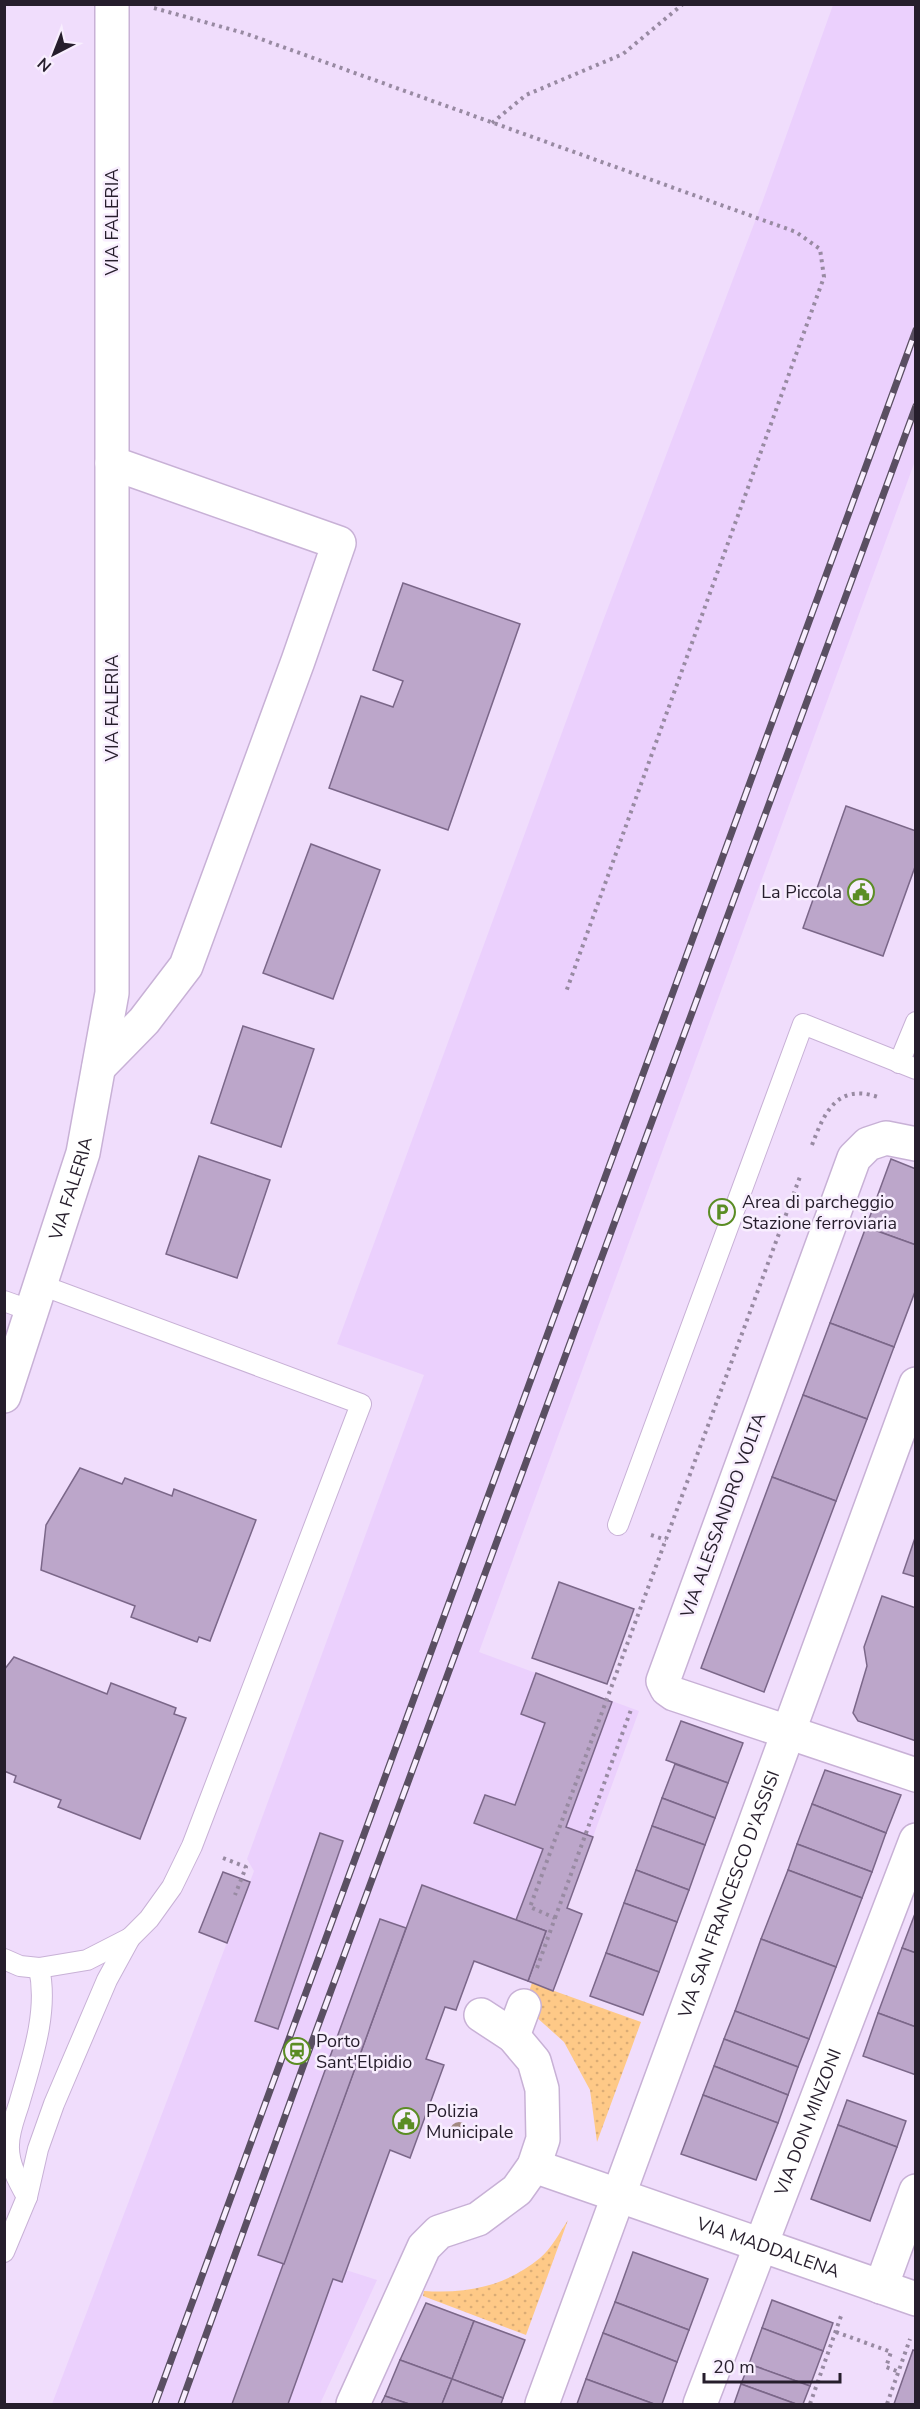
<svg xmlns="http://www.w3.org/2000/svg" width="920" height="2409" viewBox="0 0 920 2409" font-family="'Nunito Sans',sans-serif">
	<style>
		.built { fill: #ebd0fd }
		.garden { fill: url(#garden-dots) }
		.building { fill: #bca6ca; stroke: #7b6789; stroke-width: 1.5 }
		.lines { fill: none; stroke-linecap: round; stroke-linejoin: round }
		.lane-casing { stroke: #c8b1d6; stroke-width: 22 }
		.street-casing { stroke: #c8b1d6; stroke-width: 36 }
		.secondary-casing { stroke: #c8b1d6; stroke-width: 36 }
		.path { stroke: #988aa2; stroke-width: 4; stroke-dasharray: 3 4.5; stroke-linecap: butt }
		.lane { stroke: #fff; stroke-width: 20 }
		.street { stroke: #fff; stroke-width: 33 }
		.secondary { stroke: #fff; stroke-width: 33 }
		.rail-casing { stroke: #5a4f62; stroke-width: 7 }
		.rail { stroke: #f8eefe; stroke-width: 4.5; stroke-dasharray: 14; stroke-linecap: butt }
		.tree { fill: #a18880 }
		.labels { text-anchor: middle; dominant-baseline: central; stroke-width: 5; stroke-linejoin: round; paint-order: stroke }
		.street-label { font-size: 18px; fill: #261e2c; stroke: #f8eefe }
		.poi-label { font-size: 18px; fill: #261e2c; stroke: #f8eefe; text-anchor: start }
	</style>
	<defs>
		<pattern id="garden-dots" width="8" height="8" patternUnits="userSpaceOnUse" patternTransform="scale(1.5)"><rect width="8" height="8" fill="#fec987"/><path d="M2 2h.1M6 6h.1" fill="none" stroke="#daac75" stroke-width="1.8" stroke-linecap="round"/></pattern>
	</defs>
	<rect width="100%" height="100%" fill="#f0ddfc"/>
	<!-- built -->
	<polygon class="built" points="833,5 915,5 915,461 479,1652 639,1711 567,1908 582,1914 553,1991 475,1961 456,2010 445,2007 426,2058 444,2065 410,2158 390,2150 346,2270 377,2280 320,2404 52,2404 254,1871 247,1859 424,1375 337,1344 603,621 762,203"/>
	<!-- garden -->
	<g class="garden">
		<polygon points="532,1983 641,2022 597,2142 590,2090 564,2042 524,2006"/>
		<path d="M568,2220L526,2335L423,2296L424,2291C467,2294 506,2286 540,2258C551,2249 560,2232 568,2220Z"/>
	</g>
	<!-- building -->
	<g class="building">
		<polygon points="403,583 520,624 448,830 329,788 361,696 393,707 403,681 373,670"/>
		<polygon points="846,806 916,831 916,864 883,956 803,928"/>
		<polygon points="311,844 380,870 333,999 263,973"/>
		<polygon points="243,1026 314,1049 281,1147 211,1123"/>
		<polygon points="199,1156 270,1180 237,1278 166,1254"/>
		<polygon points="891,1159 916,1169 916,1245 866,1227"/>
		<polygon points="866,1227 916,1245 916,1289 894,1347 830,1323"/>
		<polygon points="830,1323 894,1347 867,1419 803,1395"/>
		<polygon points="803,1395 867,1419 836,1501 772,1477"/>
		<polygon points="80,1468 122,1484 125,1478 172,1496 174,1489 256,1520 210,1641 199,1637 197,1642 131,1617 135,1606 41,1570 46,1525"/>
		<polygon points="772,1477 836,1501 764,1692 701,1668"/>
		<polygon points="916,1535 916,1577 903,1573"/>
		<polygon points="559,1582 634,1609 607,1684 532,1658"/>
		<polygon points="882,1596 916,1608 916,1741 858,1721 853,1713 867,1666 864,1647"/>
		<polygon points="14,1657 107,1694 111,1683 176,1708 174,1714 186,1718 140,1839 58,1807 61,1800 14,1782 16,1776 4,1771 4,1670"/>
		<polygon points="536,1673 612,1702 566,1827 593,1837 567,1908 582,1914 553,1991 528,1981 546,1931 516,1920 543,1849 474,1823 485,1795 515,1805 545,1723 521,1714"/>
		<polygon points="681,1721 743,1743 728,1783 666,1760"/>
		<polygon points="675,1764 728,1783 715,1818 662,1798"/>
		<polygon points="825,1770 901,1795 886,1833 812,1804"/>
		<polygon points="662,1798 715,1818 705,1845 652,1826"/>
		<polygon points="812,1804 886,1833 872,1872 797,1844"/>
		<polygon points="652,1826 705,1845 689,1890 636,1870"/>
		<polygon points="320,1833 343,1841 278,2029 255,2021"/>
		<polygon points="797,1844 872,1872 862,1898 788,1870"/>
		<polygon points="636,1870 689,1890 677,1922 624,1903"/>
		<polygon points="788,1870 862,1898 836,1967 761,1939"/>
		<polygon points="223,1872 250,1882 227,1943 199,1932"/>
		<polygon points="422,1885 546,1931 528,1981 474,1961 456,2010 445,2007 426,2059 444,2065 410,2158 390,2150 342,2282 333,2279 288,2404 232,2404"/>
		<polygon points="624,1903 677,1922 659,1972 606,1953"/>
		<polygon points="916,1911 916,1953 902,1948"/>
		<polygon points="380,1919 406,1928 284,2264 258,2255"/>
		<polygon points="761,1939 836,1967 809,2039 735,2011"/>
		<polygon points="902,1948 916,1953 916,2027 878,2013"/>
		<polygon points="606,1953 659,1972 643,2015 590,1996"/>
		<polygon points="735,2011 809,2039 798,2067 724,2039"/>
		<polygon points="878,2013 916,2027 916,2075 863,2056"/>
		<polygon points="724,2039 798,2067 788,2095 714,2066"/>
		<polygon points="714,2066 788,2095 778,2123 703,2095"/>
		<polygon points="703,2095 778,2123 756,2180 681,2154"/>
		<polygon points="847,2100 906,2121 897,2147 838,2125"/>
		<polygon points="838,2125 897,2147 870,2221 811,2199"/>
		<polygon points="633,2252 708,2279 689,2330 615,2302"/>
		<polygon points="772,2300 833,2323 823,2351 762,2328"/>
		<polygon points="615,2302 689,2330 677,2362 603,2333"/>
		<polygon points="426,2303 474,2321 452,2379 400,2360"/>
		<polygon points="474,2321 525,2340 503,2398 452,2379"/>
		<polygon points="762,2328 823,2351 810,2386 749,2364"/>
		<polygon points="603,2333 677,2362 662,2404 654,2404 586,2379"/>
		<polygon points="913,2350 916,2351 916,2404 894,2404"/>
		<polygon points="400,2360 452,2379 442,2404 409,2404 385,2396"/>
		<polygon points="749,2364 810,2386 803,2404 796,2404 741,2384"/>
		<polygon points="452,2379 503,2398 501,2404 442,2404"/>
		<polygon points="586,2379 654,2404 577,2404"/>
		<polygon points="741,2384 796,2404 734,2404"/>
		<polygon points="385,2396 409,2404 381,2404"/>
	</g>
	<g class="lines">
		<defs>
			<g id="lane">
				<polyline points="899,1063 916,1022"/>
				<polyline points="4,1301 32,1311"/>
				<polyline points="618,1525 803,1024 916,1069"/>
				<polyline points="4,1959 20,1966 39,1968 87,1960 130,1938"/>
				<path d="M27,2197C18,2181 8,2163 9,2145C9,2131 15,2117 19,2104C31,2062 49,2012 39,1968"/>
				<polyline points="4,2252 27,2197 38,2149 54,2104 107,1980 130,1938 149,1919 172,1887 192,1846 361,1404 41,1285"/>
			</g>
			<g id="street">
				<polyline points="99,1067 144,1021 186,966 298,661 339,543 112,463"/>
				<polyline points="916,1144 886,1138 868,1144 854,1158 663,1681 667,1689 674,1694 916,1775"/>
				<polyline points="513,2036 524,2006"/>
				<path id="s1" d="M534,2166L916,2299"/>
				<polyline points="881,2287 916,2191"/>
				<polyline points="353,2404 424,2247 439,2232 478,2219 517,2190 534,2166 543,2139 542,2089 534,2061 513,2036 481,2015"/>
				<path id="s2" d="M542,2404L916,1384"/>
				<path id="s3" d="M700,2404L916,1840"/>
			</g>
			<g id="secondary">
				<path id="s4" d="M4,1396L83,1153L112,993V4"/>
			</g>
		</defs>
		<!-- lane casing -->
		<use href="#lane" class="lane-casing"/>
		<!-- street casing -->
		<use href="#street" class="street-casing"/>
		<!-- secondary casing -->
		<use href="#secondary" class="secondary-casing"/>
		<!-- path -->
		<g class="path">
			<polyline points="154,8 244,33 796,232 820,249 824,277 566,992"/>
			<polyline points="492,123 526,95 623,54 683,4"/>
			<path d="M812,1145C824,1113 837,1083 878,1097"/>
			<polyline points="651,1535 666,1540"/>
			<polyline points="223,1858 246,1867 235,1895"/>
			<polyline points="555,1918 632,1707"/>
			<polyline points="537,1968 555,1918 530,1907 801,1174"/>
			<polyline points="836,2332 891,2352 886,2367 899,2372"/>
			<polyline points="810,2404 841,2316"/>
			<polyline points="887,2404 910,2339"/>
		</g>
		<!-- lane -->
		<use href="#lane" class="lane"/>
		<!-- street -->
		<use href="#street" class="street"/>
		<!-- secondary -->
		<use href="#secondary" class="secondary"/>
		<defs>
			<g id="rail">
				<polyline points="155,2404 916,330"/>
				<polyline points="181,2404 305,2061 916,406"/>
			</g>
		</defs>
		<!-- rail casing -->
		<use href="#rail" class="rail-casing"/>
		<!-- rail -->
		<use href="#rail" class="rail"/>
	</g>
	<!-- trees -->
	<circle class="tree" cx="459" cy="2131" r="9"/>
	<!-- icons -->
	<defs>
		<symbol id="civic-ring" viewBox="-11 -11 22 22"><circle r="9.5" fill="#f8eefe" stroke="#5b8d24" stroke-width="1.5"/><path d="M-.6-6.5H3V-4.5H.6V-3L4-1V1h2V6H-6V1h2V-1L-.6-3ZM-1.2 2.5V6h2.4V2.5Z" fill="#5b8d24"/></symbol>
		<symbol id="parking-ring" viewBox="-11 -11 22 22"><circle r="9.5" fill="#f8eefe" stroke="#5b8d24" stroke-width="1.5"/><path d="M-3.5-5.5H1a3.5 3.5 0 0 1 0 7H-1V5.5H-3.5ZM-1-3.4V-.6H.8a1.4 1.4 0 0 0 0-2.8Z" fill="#5b8d24"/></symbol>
		<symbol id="station-ring" viewBox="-11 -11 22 22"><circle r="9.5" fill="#f8eefe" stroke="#5b8d24" stroke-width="1.5"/><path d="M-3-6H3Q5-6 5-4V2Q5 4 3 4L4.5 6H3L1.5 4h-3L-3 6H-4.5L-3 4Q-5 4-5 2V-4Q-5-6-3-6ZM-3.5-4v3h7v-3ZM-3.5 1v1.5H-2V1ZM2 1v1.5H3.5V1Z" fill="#5b8d24"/></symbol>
	</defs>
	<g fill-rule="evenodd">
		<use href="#civic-ring" x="846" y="877" width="30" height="30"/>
		<use href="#parking-ring" x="707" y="1197" width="30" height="30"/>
		<use href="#station-ring" x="282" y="2036" width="30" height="30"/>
		<use href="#civic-ring" x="391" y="2106" width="30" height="30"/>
	</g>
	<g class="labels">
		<!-- street labels -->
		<g class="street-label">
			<text transform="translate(112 222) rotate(-90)">VIA FALERIA</text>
			<text transform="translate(112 708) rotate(-90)">VIA FALERIA</text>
			<text stroke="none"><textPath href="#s4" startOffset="218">VIA FALERIA</textPath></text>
			<text transform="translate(723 1515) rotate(-70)">VIA ALESSANDRO VOLTA</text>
			<text stroke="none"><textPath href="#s2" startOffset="543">VIA SAN FRANCESCO D'ASSISI</textPath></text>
			<text stroke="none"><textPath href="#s3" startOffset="302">VIA DON MINZONI</textPath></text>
			<text stroke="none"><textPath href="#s1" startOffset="248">VIA MADDALENA</textPath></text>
		</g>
		<!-- poi labels -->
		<g class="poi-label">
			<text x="842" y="892" text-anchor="end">La Piccola</text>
			<text x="742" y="1202">Area di parcheggio<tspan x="742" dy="21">Stazione ferroviaria</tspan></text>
			<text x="316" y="2041">Porto<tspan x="316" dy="21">Sant'Elpidio</tspan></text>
			<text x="426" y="2111">Polizia<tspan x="426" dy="21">Municipale</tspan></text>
		</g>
	</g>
	<!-- border -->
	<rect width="920" height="2409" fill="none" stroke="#261e2c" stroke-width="12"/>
	<!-- north arrow -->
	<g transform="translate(54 54) rotate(222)" stroke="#f8eefe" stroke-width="4.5" paint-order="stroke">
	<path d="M0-4.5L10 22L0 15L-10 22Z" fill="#261e2c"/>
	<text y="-9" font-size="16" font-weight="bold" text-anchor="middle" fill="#261e2c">N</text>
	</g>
	<!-- scale -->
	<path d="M704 2373v9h136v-9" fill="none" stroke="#261e2c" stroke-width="3"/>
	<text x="713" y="2373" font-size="18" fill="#261e2c" stroke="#f8eefe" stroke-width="4.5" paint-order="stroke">20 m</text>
</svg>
